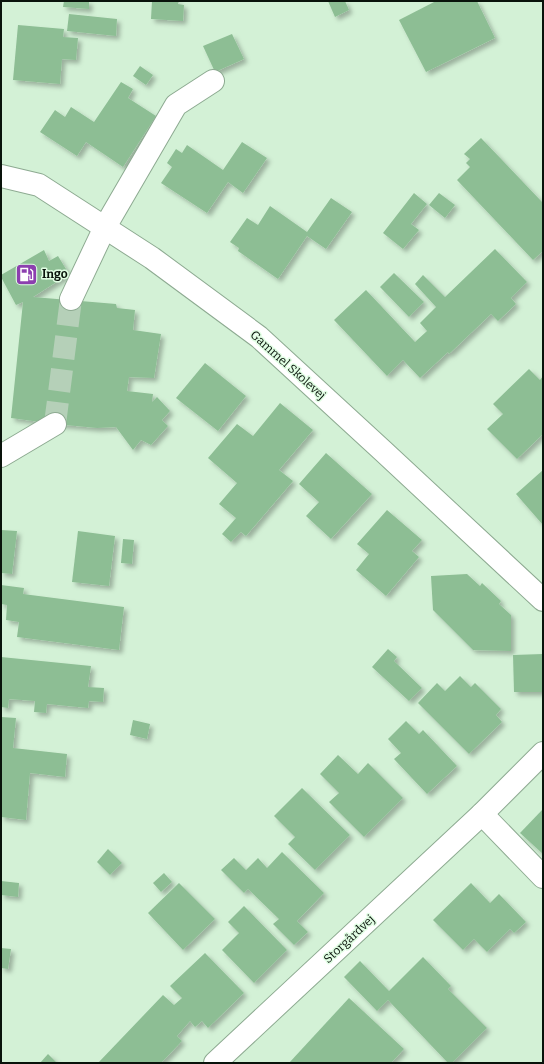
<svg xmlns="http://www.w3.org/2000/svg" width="544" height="1064" viewBox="0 0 544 1064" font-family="Bitter,serif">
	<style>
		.building { fill: #8dbe94; filter: url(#shadow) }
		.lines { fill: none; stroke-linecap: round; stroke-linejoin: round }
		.minor-tunnel { stroke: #b5d0b8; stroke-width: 22; stroke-dasharray: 22 11; stroke-linecap: butt }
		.minor-casing { stroke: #8daa91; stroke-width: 24 }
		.minor { stroke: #fff; stroke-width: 22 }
		.labels { text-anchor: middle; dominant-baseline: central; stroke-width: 3; stroke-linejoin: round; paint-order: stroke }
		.poi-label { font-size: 12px; font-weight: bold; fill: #09130b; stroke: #e0fee3; text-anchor: start }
		.street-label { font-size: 12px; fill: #09130b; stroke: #e0fee3 }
	</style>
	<defs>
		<filter id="shadow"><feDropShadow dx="3.5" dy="3.5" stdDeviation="2" flood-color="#0004"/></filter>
	</defs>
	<rect width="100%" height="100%" fill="#d3f1d6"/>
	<!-- building -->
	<g class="building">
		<polygon points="64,1 89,1 89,9 63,7"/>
		<polygon points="152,1 179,1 178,4 184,5 183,21 151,19"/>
		<polygon points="328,1 345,1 349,10 335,17"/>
		<polygon points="436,1 477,1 495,38 426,72 399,20"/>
		<polygon points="69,14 117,19 116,36 67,31"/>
		<polygon points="18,25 64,29 63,37 78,38 76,60 62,59 60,84 13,80"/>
		<polygon points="232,34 244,59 215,72 203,46"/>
		<polygon points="140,66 153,75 146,85 133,76"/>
		<polygon points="121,82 133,89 128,98 156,116 123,167 86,142 77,156 40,132 55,110 65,117 71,107 94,122"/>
		<polygon points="481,138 543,203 543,251 533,260 457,180 470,167 466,163 470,159 464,154"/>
		<polygon points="242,142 267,158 243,193 228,182 207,213 161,183 172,167 167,163 176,149 182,153 187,145 223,170"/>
		<polygon points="414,193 427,204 411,224 419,230 403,249 383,233"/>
		<polygon points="439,193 455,205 445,218 429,205"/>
		<polygon points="331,198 352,212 326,249 307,236 278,279 238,251 239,248 230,242 247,218 258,225 270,206 307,232"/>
		<polygon points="495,249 527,282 511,298 516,304 498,321 491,314 449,354 448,352 420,378 403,360 387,376 334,320 366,290 415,342 427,331 420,323 436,307 415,284 423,275 445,297"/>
		<polygon points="44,250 49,261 58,256 69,274 33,297 116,304 117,308 135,310 133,330 161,334 154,378 129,377 127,391 153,394 152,402 157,397 170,411 162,420 168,426 151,445 141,440 133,450 116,427 97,428 55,424 11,418 23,302 16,305 1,277 1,275"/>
		<polygon points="394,273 424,302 409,317 380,287"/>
		<polygon points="205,363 246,396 218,431 176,398"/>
		<polygon points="529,369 540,380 543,376 543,434 517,459 487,429 503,414 493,404"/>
		<polygon points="280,403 313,430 279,470 293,481 246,536 241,532 231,542 222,534 236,518 219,504 237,483 208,458 237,424 253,436"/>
		<polygon points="326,453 372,494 331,539 306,516 319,502 299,484"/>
		<polygon points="543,470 543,525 516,494"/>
		<polygon points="387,510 422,540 412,551 419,557 386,596 356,570 369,554 357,544"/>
		<polygon points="1,530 17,531 12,574 1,573"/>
		<polygon points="78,531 115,536 109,586 72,582"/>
		<polygon points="123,539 134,540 132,564 121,563"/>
		<polygon points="467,574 480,586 482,583 501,601 499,604 511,615 511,651 473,650 433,610 431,576"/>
		<polygon points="1,585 24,588 23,594 124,607 119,650 17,637 19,622 6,620 7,605 1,604"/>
		<polygon points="388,649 397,657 394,661 422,688 409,701 372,667"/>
		<polygon points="543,654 543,692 514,692 513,655"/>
		<polygon points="1,657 91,666 88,687 104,688 103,702 89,701 88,708 47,704 46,713 34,712 35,701 9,699 8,708 1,707"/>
		<polygon points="460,676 471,687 475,683 501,709 496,715 502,722 469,754 418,703 437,683 445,691"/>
		<polygon points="1,717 16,718 13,748 67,754 65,777 30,773 26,820 1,817"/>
		<polygon points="133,720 150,724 147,739 130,735"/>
		<polygon points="406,721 419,734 423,730 457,766 427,794 394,759 401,753 388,739"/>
		<polygon points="338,755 358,774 368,763 403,798 364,837 329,802 339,793 320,774"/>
		<polygon points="302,788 350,835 315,870 288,844 295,837 274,816"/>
		<polygon points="543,809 543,854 520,833"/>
		<polygon points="108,849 122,863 110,875 97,862"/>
		<polygon points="282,852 324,893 297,921 308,932 294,945 273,924 279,919 248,889 244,893 221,870 234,858 246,870 258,858 267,868"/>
		<polygon points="164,873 172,882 161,892 153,883"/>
		<polygon points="1,881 19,883 18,897 1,895"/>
		<polygon points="179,883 215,919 183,950 148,913"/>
		<polygon points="471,883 490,903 499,894 526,922 514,933 510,929 487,952 474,939 463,950 433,920"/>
		<polygon points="244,906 287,950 254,983 222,950 239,933 228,922"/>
		<polygon points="1,948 11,949 8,969 1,968"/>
		<polygon points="205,953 244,993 208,1028 202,1021 195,1027 190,1021 177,1036 182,1041 161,1063 98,1063 163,995 174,1005 182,998 170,986"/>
		<polygon points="423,957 451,986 448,989 487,1028 452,1063 448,1063 388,1000 377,1011 344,977 360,961 389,991"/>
		<polygon points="349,998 404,1049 391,1063 289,1063"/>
		<polygon points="48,1054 57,1063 40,1063"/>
	</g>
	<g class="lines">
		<!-- minor-tunnel -->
		<polyline class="minor-tunnel" points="55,424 71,299"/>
		<defs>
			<g id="minor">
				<polyline points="1,176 39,185 152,258 259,337 383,451 543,600"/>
				<polyline points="71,299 105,227 176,105 213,81"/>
				<polyline points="1,456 55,424"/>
				<polyline points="482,814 543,877"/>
				<polyline points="215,1063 482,814 543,753"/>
			</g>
		</defs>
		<!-- minor casing -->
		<use href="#minor" class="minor-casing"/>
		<!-- minor -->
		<use href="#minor" class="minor"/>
	</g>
	<!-- icons -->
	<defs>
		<symbol id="fuel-square" viewBox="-11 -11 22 22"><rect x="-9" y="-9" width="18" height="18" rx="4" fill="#8c3faf" stroke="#e0fee3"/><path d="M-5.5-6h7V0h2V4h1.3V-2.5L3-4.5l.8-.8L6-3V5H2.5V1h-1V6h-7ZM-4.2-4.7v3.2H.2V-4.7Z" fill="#fff"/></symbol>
	</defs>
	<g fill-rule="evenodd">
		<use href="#fuel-square" x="14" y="262" width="25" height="25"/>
	</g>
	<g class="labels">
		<!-- poi labels -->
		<g class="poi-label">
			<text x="42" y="274">Ingo</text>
		</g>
		<!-- street labels -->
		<g class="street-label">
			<text transform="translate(288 365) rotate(42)">Gammel Skolevej</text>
			<text transform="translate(349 939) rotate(-43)">Storgårdvej</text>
		</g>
	</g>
	<!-- border -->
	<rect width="544" height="1064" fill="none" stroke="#09130b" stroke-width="4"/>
</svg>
